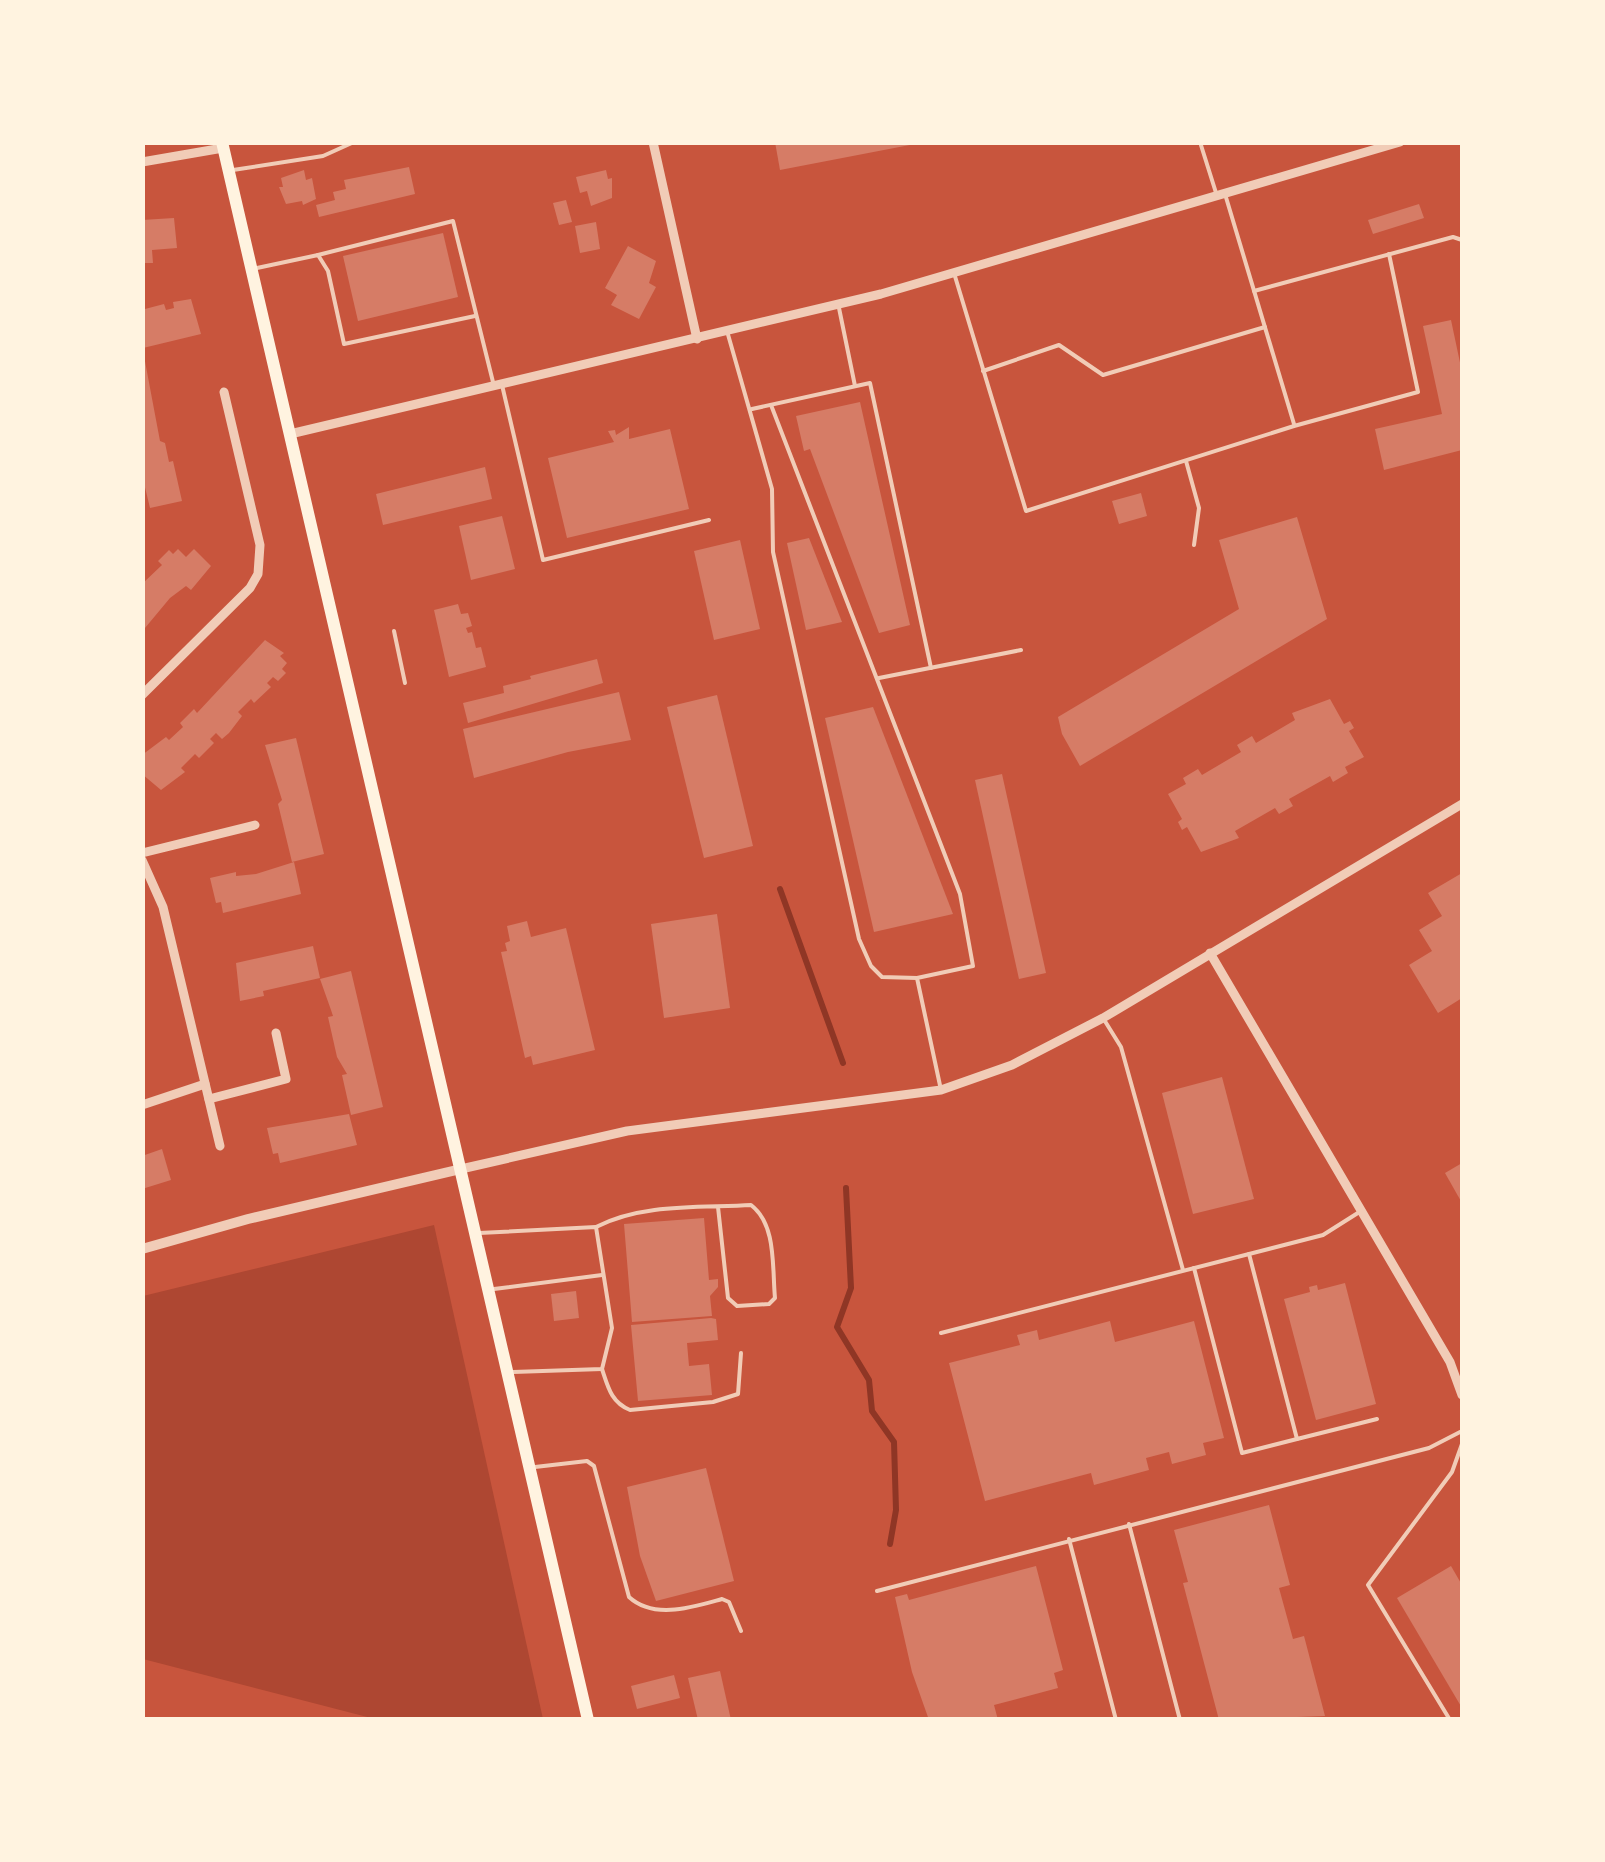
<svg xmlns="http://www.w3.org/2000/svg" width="1605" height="1862" viewBox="0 0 1605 1862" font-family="'Exo 2',sans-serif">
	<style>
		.green { fill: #ae4732 }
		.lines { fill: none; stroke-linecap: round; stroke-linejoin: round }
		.stream { stroke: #8f3625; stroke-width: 6 }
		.building { fill: #d67c66 }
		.service { stroke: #f1ccb7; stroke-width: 4 }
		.minor { stroke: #f1ccb7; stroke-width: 9 }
		.tertiary { stroke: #f1ccb7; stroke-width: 10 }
		.secondary { stroke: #fff3e0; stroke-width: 12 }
	</style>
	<rect width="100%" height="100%" fill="#c8553d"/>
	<!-- green -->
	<polygon class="green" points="434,1225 543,1719 375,1719 143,1659 143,1296"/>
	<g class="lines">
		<!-- stream -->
		<g class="stream">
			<polyline points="780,889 843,1063"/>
			<polyline points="846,1188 851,1288 837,1327 869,1380 872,1411 894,1442 896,1510 890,1544"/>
		</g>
	</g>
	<!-- building -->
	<g class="building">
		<polygon points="775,142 915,142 915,144 780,170"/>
		<polygon points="409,167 415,194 319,217 316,205 335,200 333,192 346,189 344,180"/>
		<polygon points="304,170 306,180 312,178 316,199 303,205 302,201 286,204 279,187 283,187 281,178"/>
		<polygon points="606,170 608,179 612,178 612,198 591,206 587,191 580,193 576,177"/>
		<polygon points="566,200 572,222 559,225 553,203"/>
		<polygon points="1419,204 1424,218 1373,234 1368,220"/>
		<polygon points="174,218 177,248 152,250 153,263 142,263 142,220"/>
		<polygon points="596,222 600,249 580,253 575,226"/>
		<polygon points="443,233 458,297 358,321 343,256"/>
		<polygon points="628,246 656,261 649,283 656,287 639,319 611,305 617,295 605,288"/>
		<polygon points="191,299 201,334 143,348 145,309 164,304 166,310 174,308 173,302"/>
		<polygon points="1451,320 1462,372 1462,450 1384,470 1375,429 1442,414 1423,326"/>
		<polygon points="144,356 160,441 165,443 169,462 173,461 182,501 150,508 142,475"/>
		<polygon points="860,402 910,625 879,633 810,449 804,451 796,416"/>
		<polygon points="629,427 629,439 670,429 689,509 567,538 548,458 614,442 608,431 615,430 616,435"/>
		<polygon points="485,467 492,499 383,525 376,494"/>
		<polygon points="1141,493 1147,516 1119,524 1112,501"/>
		<polygon points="502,516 515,569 471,580 459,526"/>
		<polygon points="1297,517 1327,619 1080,766 1062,734 1058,717 1239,609 1219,540"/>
		<polygon points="809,538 842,622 806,630 787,543"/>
		<polygon points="740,540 760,629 714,640 694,551"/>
		<polygon points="178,549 186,557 194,549 211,566 191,590 186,586 170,598 145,628 142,584 162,565 158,561 169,550 173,554"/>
		<polygon points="458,604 461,614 468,613 472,626 466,628 468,633 472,632 476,648 481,647 486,667 449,677 434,610"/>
		<polygon points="265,640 284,653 280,656 287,663 282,669 286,673 278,681 273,677 267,683 271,687 254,703 251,699 238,712 242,716 229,733 222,739 216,733 210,739 214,743 199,758 195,754 181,768 185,772 161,790 142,774 142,755 166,737 169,740 183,727 180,723 194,709 197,713"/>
		<polygon points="597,659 603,683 468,723 463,703 504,693 503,686 531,679 530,676"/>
		<polygon points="619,692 631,740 568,752 474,778 463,729"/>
		<polygon points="717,695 753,846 704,858 667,707"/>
		<polygon points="1330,699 1344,724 1350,721 1354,728 1349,731 1364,757 1345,767 1348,773 1333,782 1330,776 1289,799 1293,806 1279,814 1275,808 1235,831 1239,838 1201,852 1187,827 1182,830 1178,822 1182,819 1168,794 1186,784 1183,778 1198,769 1202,775 1241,752 1237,745 1252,736 1256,743 1295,720 1292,713"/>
		<polygon points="873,707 953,914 874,932 825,718"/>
		<polygon points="296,738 324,854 292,862 278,804 282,800 265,745"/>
		<polygon points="1002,774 1046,973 1019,979 975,780"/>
		<polygon points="294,862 301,894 223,913 221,902 216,903 210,878 236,872 236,876 256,874"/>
		<polygon points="1462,873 1462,998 1438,1013 1409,965 1432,951 1419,930 1442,916 1428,893"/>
		<polygon points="717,914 730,1008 664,1018 651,924"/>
		<polygon points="527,921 531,937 566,928 595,1050 533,1065 531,1056 525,1058 501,952 507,951 505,943 510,941 507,926"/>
		<polygon points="313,946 320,978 263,991 264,996 240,1001 236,963"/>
		<polygon points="351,971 383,1107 351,1115 342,1075 347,1074 337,1057 328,1017 333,1016 331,1010 320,979"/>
		<polygon points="1222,1077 1254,1199 1193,1214 1162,1093"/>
		<polygon points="349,1114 357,1145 280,1163 278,1153 273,1154 267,1128"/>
		<polygon points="162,1149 171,1180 142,1189 142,1156"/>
		<polygon points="1462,1163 1462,1203 1445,1173"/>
		<polygon points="704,1218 709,1280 718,1279 718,1287 710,1296 712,1316 632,1322 624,1224"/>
		<polygon points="1345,1283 1376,1404 1316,1420 1284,1299 1310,1292 1309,1287 1317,1285 1318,1290"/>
		<polygon points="576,1291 579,1318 554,1321 551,1294"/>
		<polygon points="711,1318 716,1319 718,1340 687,1343 689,1366 709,1364 712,1395 638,1401 631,1325"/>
		<polygon points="1110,1321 1115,1342 1194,1321 1224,1438 1203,1443 1206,1455 1172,1464 1169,1452 1146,1458 1149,1470 1094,1485 1091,1473 985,1501 949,1363 1020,1345 1017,1335 1037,1330 1039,1340"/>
		<polygon points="706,1468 734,1581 656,1601 640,1556 627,1487"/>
		<polygon points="1269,1505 1290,1585 1279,1588 1293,1639 1304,1636 1325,1716 1219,1720 1183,1583 1188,1582 1174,1530"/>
		<polygon points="1036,1566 1063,1670 1054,1673 1058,1688 994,1705 998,1720 929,1720 912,1672 895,1597 907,1594 909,1600"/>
		<polygon points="1451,1566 1462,1585 1462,1708 1397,1598"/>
		<polygon points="720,1671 731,1720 698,1720 688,1678"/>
		<polygon points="674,1675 680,1698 637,1709 631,1686"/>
	</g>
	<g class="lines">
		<!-- service -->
		<g class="service">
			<polyline points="1200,142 1217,196"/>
			<polyline points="233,170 323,156 354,142"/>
			<polyline points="1225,194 1294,424"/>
			<polyline points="318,255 453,221 493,382"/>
			<polyline points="257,268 318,255 328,271 344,344 475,316"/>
			<polyline points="954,273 1026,511 1294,426 1418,392 1389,254"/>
			<polyline points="1254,291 1453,237 1462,240"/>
			<polyline points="839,308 855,386"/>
			<polyline points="727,331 772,489 773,552 859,939 871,966 882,977 917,978"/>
			<polyline points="983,371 1059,345 1103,375 1265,327"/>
			<polyline points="502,385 543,560 709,520"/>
			<polyline points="771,405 960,894 973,966 917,978 941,1090"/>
			<polyline points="752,409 870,383 931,668"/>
			<polyline points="1186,461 1199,508 1194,545"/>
			<polyline points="394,631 405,683"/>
			<polyline points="879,678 1021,650"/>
			<polyline points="1103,1018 1121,1047 1183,1270"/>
			<path d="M596,1227C642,1203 701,1208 751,1205C777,1225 772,1268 775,1298L769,1304L737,1306L728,1298L718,1207"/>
			<polyline points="479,1233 596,1227 612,1328 602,1369 513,1372"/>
			<polyline points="1249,1254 1297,1439 1377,1419"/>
			<polyline points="1194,1268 1242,1453 1297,1439"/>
			<polyline points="494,1289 602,1275"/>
			<polyline points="941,1333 1323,1235 1361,1211"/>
			<path d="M602,1369C608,1387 611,1402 630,1410L713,1402L738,1394L741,1353"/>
			<path d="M535,1467L587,1461L594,1466L629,1597C654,1620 693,1607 722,1599L729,1602L741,1631"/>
			<polyline points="1129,1524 1180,1720"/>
			<polyline points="1069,1539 1116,1720"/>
			<polyline points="877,1591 1429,1448 1462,1431"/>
			<polyline points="1450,1720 1368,1585 1452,1472 1462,1444"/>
		</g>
		<!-- minor -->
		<g class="minor">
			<polyline points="653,142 697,339"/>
			<polyline points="142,162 223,148"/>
			<polyline points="290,434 881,294 1400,142"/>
			<polyline points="142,695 250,588 258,574 260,545 224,392"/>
			<polyline points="142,853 255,825"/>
			<polyline points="142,860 163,907 220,1146"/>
			<polyline points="1210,953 1450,1362 1462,1395"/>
			<polyline points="209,1099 286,1079 276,1033"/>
			<polyline points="142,1105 205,1084"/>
			<polyline points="461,1169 627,1131 941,1090 1012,1065 1103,1018 1462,804"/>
		</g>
		<!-- tertiary -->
		<polyline class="tertiary" points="142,1249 248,1219 461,1169"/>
		<!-- secondary -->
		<polyline class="secondary" points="222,142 588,1720"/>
	</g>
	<!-- border -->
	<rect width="1605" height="1862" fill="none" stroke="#fff3e0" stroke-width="290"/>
</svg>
